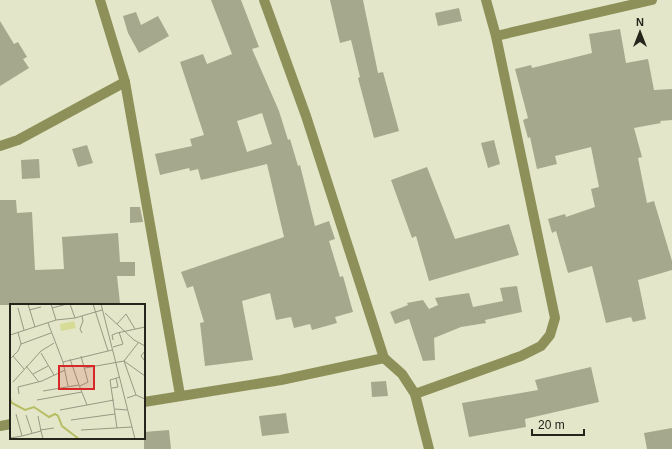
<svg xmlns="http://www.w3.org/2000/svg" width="672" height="449" viewBox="0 0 672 449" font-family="Helvetica,sans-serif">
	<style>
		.building { fill: #a5a88c; fill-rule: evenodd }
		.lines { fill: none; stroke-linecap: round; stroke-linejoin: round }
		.minor { stroke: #8d9058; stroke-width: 10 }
		.inset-river { fill: none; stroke: #b9be66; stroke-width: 2 }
		.inset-road { fill: none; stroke: #979983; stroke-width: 1 }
		.view { fill: #d62828; fill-opacity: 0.15; stroke: #d62828; stroke-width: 2 }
		.inset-edge { fill: none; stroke: #25251b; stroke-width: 2 }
	</style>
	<rect width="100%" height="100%" fill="#e3e6c9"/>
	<!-- building -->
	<g class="building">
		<path d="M211,0H241L259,47L252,49L279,111L288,140L290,139L298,166L300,165L315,226L329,221L335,239L329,241L340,277L343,276L353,312L335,317L337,323L312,330L310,324L294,328L291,317L276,320L270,293L242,301L253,360L205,366L200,323L204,322L193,286L187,288L181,272L284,237L267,164L201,180L198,169L190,171L189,168L160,175L155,154L192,146L190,139L204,135L180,62L203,54L207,64L232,54ZM262,113L272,144L247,152L237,121Z"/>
		<polygon points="330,0 363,0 378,73 383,72 399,131 374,138 358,78 360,77 351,40 340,43"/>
		<polygon points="459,8 462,21 438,26 435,13"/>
		<polygon points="136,12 141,25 158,16 169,36 139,53 128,33 123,16"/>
		<polygon points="0,21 14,44 18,42 27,57 23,59 29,68 0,86"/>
		<polygon points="620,29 626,63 648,59 654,90 672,89 672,120 660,121 661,123 634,128 642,157 638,158 647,203 654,201 672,261 672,270 638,280 646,319 633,322 631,317 606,323 592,266 568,273 556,231 552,233 548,219 565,214 566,217 595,207 591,189 599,187 591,147 555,156 557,164 537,169 530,137 528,138 523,120 528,118 515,69 531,65 532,68 592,53 589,34"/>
		<polygon points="494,140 500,164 488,168 481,143"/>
		<polygon points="87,145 93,163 78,167 72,149"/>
		<polygon points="39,159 40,178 22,179 21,160"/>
		<polygon points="427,167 455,239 509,224 519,255 429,281 416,236 412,238 391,180"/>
		<polygon points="0,200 16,200 17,213 32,212 35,270 64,269 62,237 118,233 120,262 135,262 135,276 117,276 120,303 105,305 0,305"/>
		<polygon points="130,207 140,207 143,222 130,223"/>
		<polygon points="517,286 522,312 485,320 486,323 461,327 434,338 435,360 423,361 409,319 395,324 390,312 408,305 407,303 423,300 429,309 438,305 435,298 469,293 473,307 503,301 500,288"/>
		<polygon points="591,367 599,402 525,419 526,427 469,437 462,403 538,390 535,380"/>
		<polygon points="386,381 388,396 372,397 371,382"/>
		<polygon points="286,413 289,433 262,436 259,416"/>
		<polygon points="672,428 672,449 647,449 644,433"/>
		<polygon points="169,430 171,449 144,449 144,432"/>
	</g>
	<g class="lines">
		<!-- minor -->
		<g class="minor">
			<polyline points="100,0 125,82 180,395"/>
			<polyline points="264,0 306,116 384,358"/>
			<polyline points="496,36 652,0"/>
			<polyline points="0,146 18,140 125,82"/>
			<polyline points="415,394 521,356 541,346 550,335 555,318 496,36 486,0"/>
			<polyline points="144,402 281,380 384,358 402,374 415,394 429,449"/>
			<polyline points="0,426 11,424"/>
		</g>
	</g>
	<!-- overview -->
	<g transform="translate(10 304)">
		<rect width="135" height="135" fill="#e3e6c9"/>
		<path d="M64,17L66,24L51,27L50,20Z" fill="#d6db95"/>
		<path class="inset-river" d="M0,95L2,99L15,106L24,103L39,113L45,110L48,112L52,122L69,135"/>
		<path class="inset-road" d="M18,0L25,23M41,0L46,16M60,0L65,14M83,0L98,47M91,0L125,135M8,4L14,26M42,4L57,0M19,6L31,3M95,9L124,36L135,42M38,19L53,58L58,82M107,20L116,10L125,25M8,28L11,40M72,29L70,25L73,17L72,12M0,31L46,16L65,14L92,6M103,36L102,31L107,29L135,23M103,43L113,40L109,28M135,47L131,52L135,57M31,49L44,71M3,52L14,65M0,55L8,47L11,40L41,29M60,55L69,81M53,58L102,46M16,62L29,78M75,64L114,57L135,72M23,70L38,62M3,78L31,47L44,39M70,82L78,78L71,52M102,84L108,83L106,74M33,87L69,81L77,101M9,90L8,83L32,77L55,66M126,91L114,57L128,39M117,94L126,91L135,95M27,96L72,88M105,105L117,106M50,106L104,96M16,111L22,129M28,112L31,127M61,116L105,110M107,124L100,76L110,73M30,126L44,124M71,126L122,123M12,132L31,127L33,135M0,134L12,132L6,110"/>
		<path class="view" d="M49,62H84V85H49Z"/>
		<rect width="135" height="135" class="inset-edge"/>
	</g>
	<!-- north arrow -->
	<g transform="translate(640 32)" stroke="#e3e6c9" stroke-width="3" paint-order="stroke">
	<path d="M0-3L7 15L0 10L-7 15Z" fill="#25251b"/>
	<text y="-6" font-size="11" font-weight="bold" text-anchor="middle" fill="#25251b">N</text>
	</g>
	<!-- scale -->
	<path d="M532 429v6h52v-6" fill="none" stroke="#25251b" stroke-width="2"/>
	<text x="538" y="429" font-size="12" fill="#25251b" stroke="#e3e6c9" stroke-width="3" paint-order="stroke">20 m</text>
</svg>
